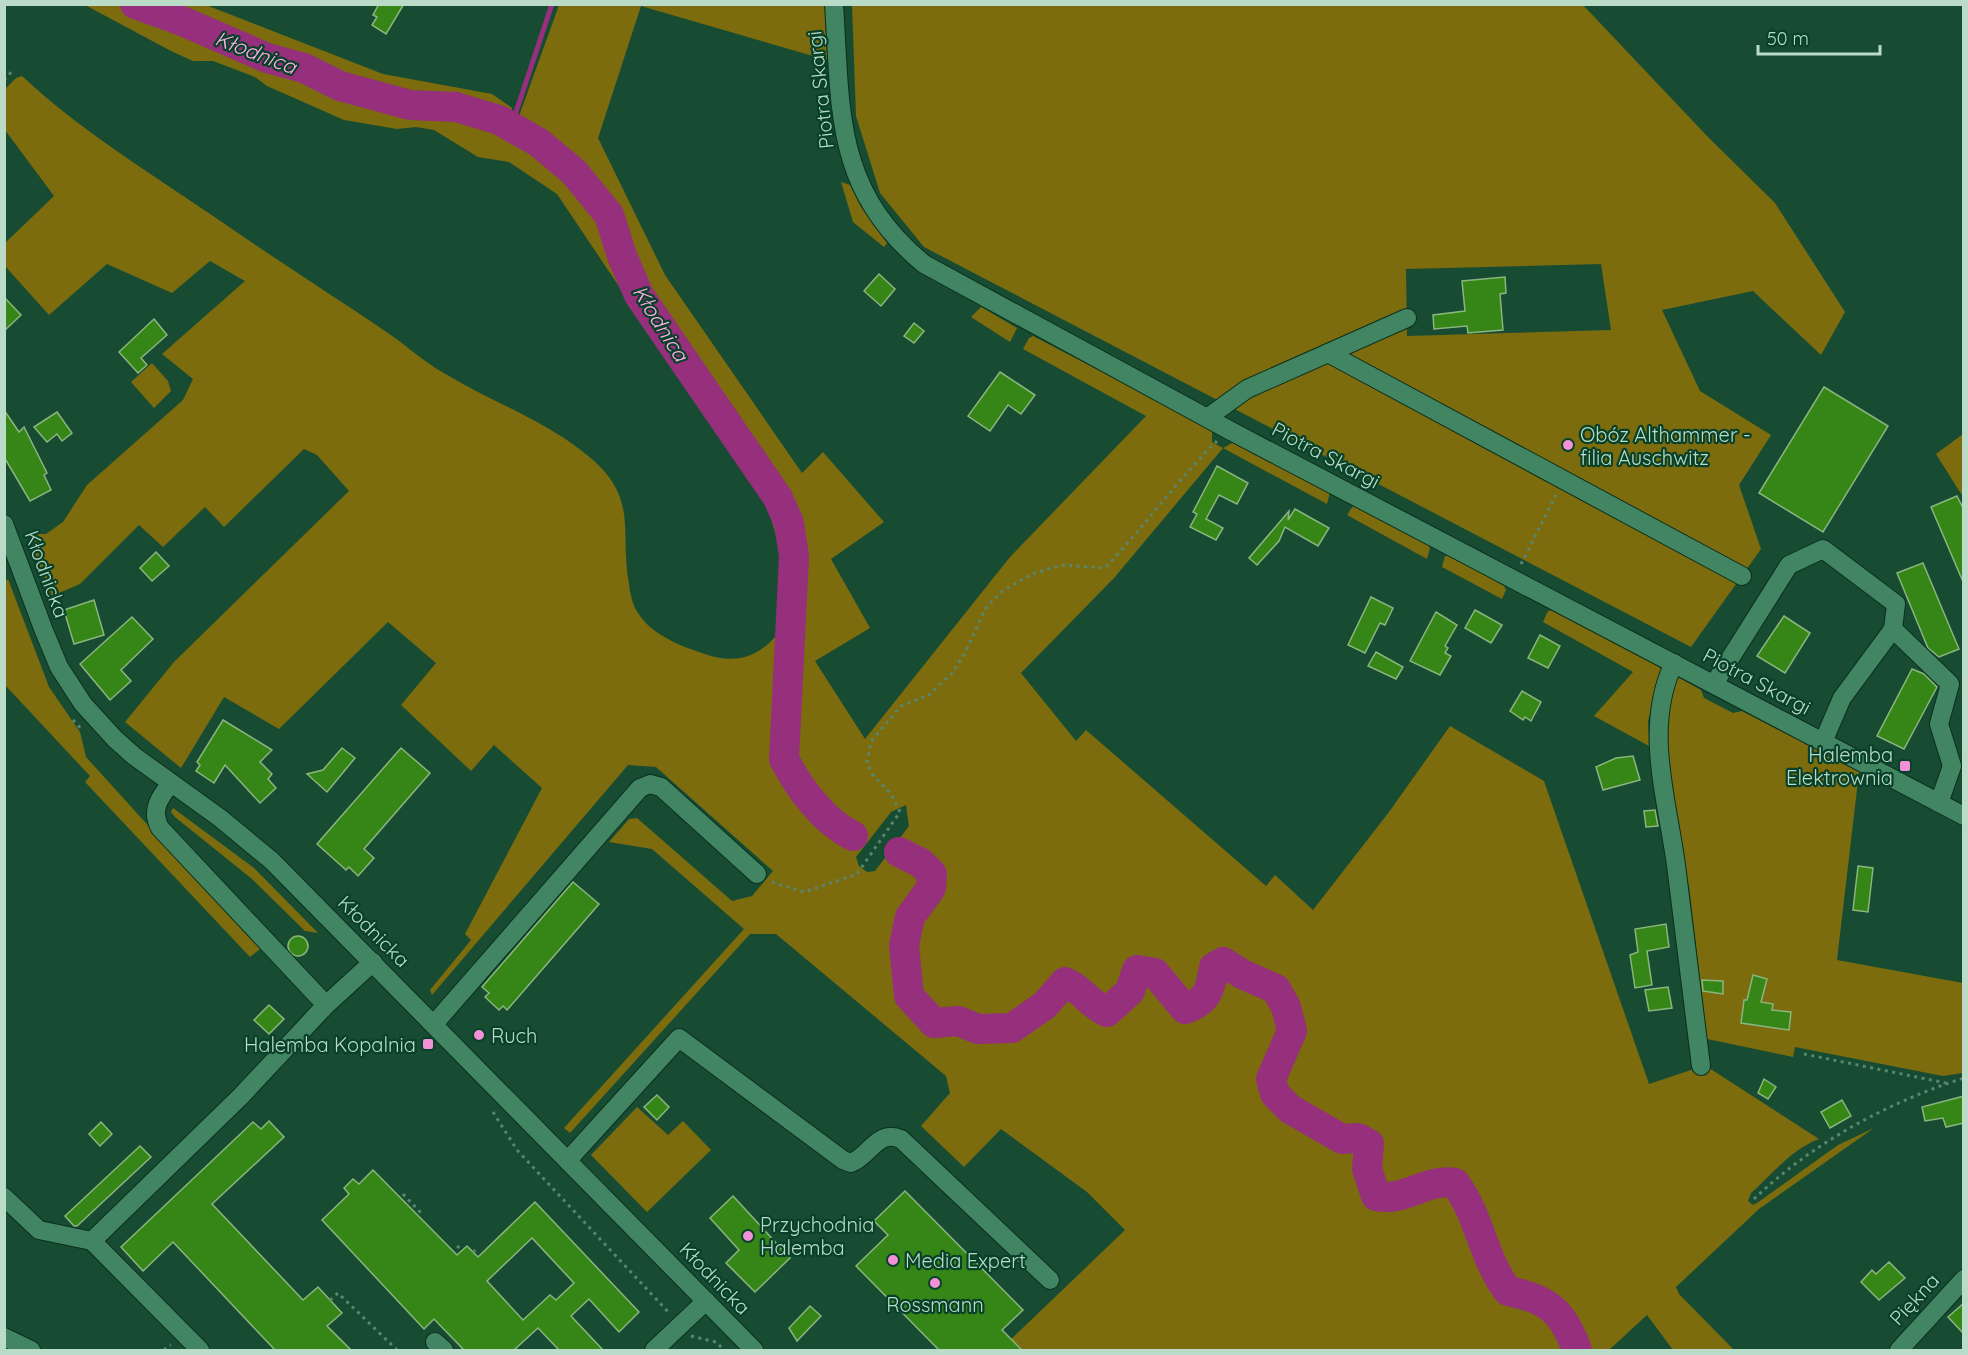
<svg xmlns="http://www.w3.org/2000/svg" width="1968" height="1355" viewBox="0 0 1968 1355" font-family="Quicksand,sans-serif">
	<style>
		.green { fill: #7c6c0e; fill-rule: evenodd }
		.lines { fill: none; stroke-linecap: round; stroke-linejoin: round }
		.stream { stroke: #962f7c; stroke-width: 5 }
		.river { stroke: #962f7c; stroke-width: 30 }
		.building { fill: #358616; stroke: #8bb57f; stroke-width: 1.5; fill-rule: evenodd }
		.minor-casing { stroke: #0a2f1e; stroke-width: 20 }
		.path { stroke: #59866f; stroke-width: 3; stroke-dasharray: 3 4.5; stroke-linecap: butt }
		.minor { stroke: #428562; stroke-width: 18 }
		.poi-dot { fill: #f391d6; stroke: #084129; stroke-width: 2 }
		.labels { text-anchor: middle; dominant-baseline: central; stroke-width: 4.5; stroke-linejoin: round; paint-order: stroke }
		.street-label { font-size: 20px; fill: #badbc7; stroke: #084129 }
		.poi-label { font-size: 20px; fill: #badbc7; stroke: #084129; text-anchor: start }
		.water-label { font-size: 21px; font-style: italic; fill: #ffafe5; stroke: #084129 }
	</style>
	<rect width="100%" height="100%" fill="#174c33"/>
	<!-- green -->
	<g class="green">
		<path d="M85,5H206L383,74L492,94L512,108L507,130L517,135L519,116L559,5H825L827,60L641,6L598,138L665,275L802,473L823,452L884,522L831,559L870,628L815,661L865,739L1010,557L1146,416L1023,349L1029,338L1033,336L1212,429V442L1223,448L1234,442L1330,492L1327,504L1223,448L1114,578L1021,673L1076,741L1086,730L1266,886L1275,875L1313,910L1389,812L1450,726L1544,781L1649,1084L1694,1069L1709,1068L1819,1139C1792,1149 1772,1174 1751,1193L1748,1201L1753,1205L1757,1203L1838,1145L1874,1128L1759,1209L1676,1287L1679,1294L1734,1350H1673L1647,1315L1609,1350H1023L1017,1344L1012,1349L1006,1344L1125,1230L1087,1192L1001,1129L964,1167L921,1126L950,1093L946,1076L776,934H750L570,1133L564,1128L744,929L652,849L609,842L629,819L637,818L732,901L752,896L773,871L656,767L628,765L432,995L430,990L471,940L465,934L542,788L494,745L471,771L401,705L436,663L388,622L279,729L224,697L181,768L125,722L174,662L349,491L317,455L304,449L224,527L205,507L163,547L139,525L80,584L52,596L29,539L36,534H46L63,522L87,485L183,400L193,379L162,354L245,281L210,261L172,293L107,264L49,315L5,266V243L54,196L5,130L4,90L16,78L22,76C82,132 152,174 219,220C275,259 332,295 388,333C407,346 423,361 442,372C489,401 545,420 587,455C640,498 619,529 629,584C630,594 633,606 638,613C653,637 686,648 711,656C737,663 757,657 775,637C787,588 784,554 767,507L557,194L509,162L478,157L434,130L416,127L397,129L344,120L267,86L255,77L213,61H193L171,51ZM906,805L909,826L875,871L867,872L859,866L856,857L891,812Z"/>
		<path d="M852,5H1583L1707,136L1775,203L1845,312L1821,355L1753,291L1662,310L1700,391L1771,435L1739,485L1761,549L1691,647L924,247L880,193L856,116ZM1601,264L1611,330L1407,336L1406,269Z"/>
		<polygon points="841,182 850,185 861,207 887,243 884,247 853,222"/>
		<polygon points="981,307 1017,328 1010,342 971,317"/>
		<polygon points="152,363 168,381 171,391 154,408 131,382"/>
		<polygon points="1963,434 1963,497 1936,454"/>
		<polygon points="1353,506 1358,506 1427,544 1430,548 1427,559 1347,515"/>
		<polygon points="1445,556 1451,556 1504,586 1506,590 1502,599 1442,567"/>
		<polygon points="8,579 49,687 80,732 86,757 260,949 250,957 85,782 90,776 5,685 4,583"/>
		<polygon points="1553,610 1655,663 1661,669 1648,721 1649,746 1594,716 1633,672 1543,622 1548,611"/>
		<polygon points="1676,676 1701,690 1704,698 1733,713 1742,711 1859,772 1837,960 1963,983 1963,1073 1943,1076 1795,1047 1793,1057 1707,1039 1689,886 1665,781 1666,720"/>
		<polygon points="173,808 254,868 318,933 305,931 252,879 175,817 171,812"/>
		<polygon points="637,1107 668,1135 683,1121 711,1150 647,1212 591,1155"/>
	</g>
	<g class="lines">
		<!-- stream -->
		<polyline class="stream" points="511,127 552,4"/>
		<!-- river -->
		<g class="river">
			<path d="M135,4L182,21L267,58L304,68L340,86L410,105L456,107L499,120L538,142L574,172L609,215L622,256L639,295L778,498L789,523L794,556L784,759C799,788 823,821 853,836"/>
			<path d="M899,852L921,863L932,874L931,888L910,917L904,945L909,996L934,1023L958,1021L978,1029L1012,1028L1045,1005L1065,982C1081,988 1089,1004 1107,1012L1130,991L1137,970L1155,973L1185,1009C1208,1001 1210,990 1214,967L1223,962L1242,974L1276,989L1286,1007L1292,1031L1271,1079L1275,1094L1290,1109L1342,1139L1358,1138L1369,1144L1367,1169L1376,1196C1406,1202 1426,1178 1455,1183C1480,1216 1483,1259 1508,1291C1549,1299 1563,1312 1577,1350"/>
		</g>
	</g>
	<!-- building -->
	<g class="building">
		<polygon points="379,4 404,4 386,34 372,25 377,17 373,15"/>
		<polygon points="879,274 895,289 881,306 864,291"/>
		<polygon points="1505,277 1506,293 1500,294 1503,330 1468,333 1467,326 1434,329 1433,315 1465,311 1462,281"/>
		<polygon points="4,297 21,315 4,331"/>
		<polygon points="154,319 167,335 141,358 147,365 138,373 119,352"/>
		<polygon points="914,323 924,331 914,343 904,336"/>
		<polygon points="1000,372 1035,395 1021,414 1008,405 990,431 968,416"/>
		<polygon points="1824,387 1888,426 1823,532 1759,493"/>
		<polygon points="4,410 19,432 24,427 47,473 44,475 51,490 30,501 4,457"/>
		<polygon points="57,412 72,433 62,441 57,434 47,442 34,427"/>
		<polygon points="1217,466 1248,483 1237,504 1219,495 1206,519 1223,528 1216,540 1190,527 1197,514 1193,512"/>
		<polygon points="1957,496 1964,510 1964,584 1931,507"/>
		<polygon points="1295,509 1329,528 1318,546 1285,527 1279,541 1257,565 1249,558 1289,511 1288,520"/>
		<polygon points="156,552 169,566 152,581 140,568"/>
		<polygon points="1923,563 1959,649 1939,657 1928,648 1897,573"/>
		<polygon points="1371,597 1393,608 1385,625 1380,623 1365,653 1348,645"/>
		<polygon points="94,600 104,635 74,644 64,610"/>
		<polygon points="1475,610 1502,625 1491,643 1465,628"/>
		<polygon points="1436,612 1457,625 1445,646 1448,648 1445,653 1451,656 1440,675 1410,661"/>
		<polygon points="1784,616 1810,633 1785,673 1757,656"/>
		<polygon points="132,617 153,639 121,670 131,681 110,700 80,664"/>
		<polygon points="1540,635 1560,646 1548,668 1528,658"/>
		<polygon points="1376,652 1403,667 1396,679 1368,666"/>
		<polygon points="1912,669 1924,674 1937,687 1904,749 1877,736"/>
		<polygon points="1522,691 1541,702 1531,721 1525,717 1523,720 1510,711"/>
		<polygon points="223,720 272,750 260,762 272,774 268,779 276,788 260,803 225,765 214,783 196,771 200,765 197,762"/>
		<polygon points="342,748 355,758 327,792 307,774 323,770"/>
		<polygon points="401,748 430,773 364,849 374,858 358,876 349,867 346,870 317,844"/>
		<polygon points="1633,756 1640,780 1603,790 1596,767 1616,758"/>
		<polygon points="1655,810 1658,826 1646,827 1644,811"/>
		<polygon points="1858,866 1873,868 1868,912 1853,910"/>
		<polygon points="573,882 599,904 507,1010 503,1006 499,1010 485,997 489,993 482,987"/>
		<polygon points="1666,924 1669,947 1647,951 1652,985 1635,988 1630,955 1638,952 1635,929"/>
		<circle cx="298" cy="946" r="10"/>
		<polygon points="1753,975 1767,979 1761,1002 1773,1004 1772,1010 1791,1012 1789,1030 1741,1023 1744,1000 1747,1000"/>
		<polygon points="1702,980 1723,981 1723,994 1703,991"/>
		<polygon points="1668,987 1672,1008 1649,1011 1645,990"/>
		<polygon points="269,1005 284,1019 269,1034 254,1020"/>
		<polygon points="1764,1079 1776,1087 1768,1099 1758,1093"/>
		<polygon points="657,1095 669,1107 657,1120 644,1107"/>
		<polygon points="1964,1096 1964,1123 1946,1127 1943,1118 1925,1121 1922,1107"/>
		<polygon points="1842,1100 1851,1116 1830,1128 1821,1112"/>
		<polygon points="269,1121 284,1137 212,1204 303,1300 318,1287 342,1313 327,1326 351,1350 275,1350 173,1242 143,1271 121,1247 253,1122 261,1129"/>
		<polygon points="101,1122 112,1134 100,1146 89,1134"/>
		<polygon points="140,1146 151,1157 77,1226 74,1226 65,1216"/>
		<path d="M373,1170L457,1255L467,1246L478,1257L535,1202L639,1312L619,1332L589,1299L571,1316L603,1350H559L538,1328L514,1350H464L434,1319L424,1329L322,1220L349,1194L344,1188L353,1179L359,1184ZM532,1238L574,1283L556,1300L550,1295L523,1320L487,1281Z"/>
		<polygon points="905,1191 1023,1310 1002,1330 1022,1350 939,1350 856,1266 888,1235 874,1221"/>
		<polygon points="733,1196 790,1258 755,1292 726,1263 739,1250 710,1218"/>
		<polygon points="1889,1262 1905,1278 1879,1300 1861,1282 1872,1270 1876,1274"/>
		<polygon points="1964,1303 1964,1334 1948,1317"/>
		<polygon points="810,1306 821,1316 797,1341 789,1328"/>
	</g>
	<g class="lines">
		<defs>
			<g id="minor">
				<path d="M834,4C841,111 834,190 924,264L1229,430L1964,816"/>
				<polyline points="1328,353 1742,576"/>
				<polyline points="1207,418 1247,389 1407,318"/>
				<polyline points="4,524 44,631 59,667 83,704 115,739 134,756 220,818 272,861 754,1350"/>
				<polyline points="1893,629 1950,684 1939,724 1952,766 1939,803"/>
				<path d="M1674,663C1643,727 1667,798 1676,865C1684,932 1693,999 1701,1066"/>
				<polyline points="1714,684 1789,565 1823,549 1896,604 1893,629 1842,698 1823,742"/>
				<path d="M171,783C160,797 150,810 160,828L326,1005L373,962"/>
				<polyline points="434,1024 640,788 650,784 661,787 757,874"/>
				<path d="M568,1160L679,1038L843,1160L851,1163C871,1155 877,1129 901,1139L1050,1280"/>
				<polyline points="4,1197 39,1230 92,1241"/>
				<polyline points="4,1337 31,1350"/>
				<polyline points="435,1342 444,1350"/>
				<polyline points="200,1350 92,1241 241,1096 326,1005"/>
				<polyline points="654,1350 706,1301"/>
				<polyline points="1899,1350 1964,1279"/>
			</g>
		</defs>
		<!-- minor casing -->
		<use href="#minor" class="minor-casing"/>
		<!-- path -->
		<g class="path">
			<polyline points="4,80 14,69"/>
			<polyline points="1521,564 1556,495"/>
			<polyline points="73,720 83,731"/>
			<path d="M772,882L804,892L857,874L900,812L891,794L872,774L867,762L871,741L901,706L929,695L952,673L965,653L985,609L1001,592L1032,574L1061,565L1105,568C1144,527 1176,481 1217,441"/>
			<polyline points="1804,1054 1946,1083"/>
			<polyline points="493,1112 517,1150 670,1314"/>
			<polyline points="403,1194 422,1214"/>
			<path d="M1754,1199C1811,1144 1888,1102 1964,1078"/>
			<polyline points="457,1246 462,1250"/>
			<polyline points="473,1252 478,1248"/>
			<polyline points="330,1300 338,1293 397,1350"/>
			<polyline points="691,1336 716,1342 724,1350"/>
			<polyline points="164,1350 171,1345"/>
		</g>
		<!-- minor -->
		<use href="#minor" class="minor"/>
	</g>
	<!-- markers -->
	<g class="poi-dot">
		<circle cx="1568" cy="445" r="6"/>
		<rect x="1899" y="760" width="12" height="12" rx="3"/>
		<circle cx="479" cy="1035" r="6"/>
		<rect x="422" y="1038" width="12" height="12" rx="3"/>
		<circle cx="748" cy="1236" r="6"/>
		<circle cx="893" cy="1260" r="6"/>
		<circle cx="935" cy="1283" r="6"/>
	</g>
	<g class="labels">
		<!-- street labels -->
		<g class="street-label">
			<text transform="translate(820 90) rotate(-96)">Piotra Skargi</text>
			<text transform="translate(1326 455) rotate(28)">Piotra Skargi</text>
			<text transform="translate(47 574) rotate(70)">Kłodnicka</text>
			<text transform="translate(1757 681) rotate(28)">Piotra Skargi</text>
			<text transform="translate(374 931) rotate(45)">Kłodnicka</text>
			<text transform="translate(715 1278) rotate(46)">Kłodnicka</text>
			<text transform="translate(1914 1299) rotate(-47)">Piękna</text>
		</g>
		<!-- poi labels -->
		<g class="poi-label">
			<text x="1580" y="434">Obóz Althammer -<tspan x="1580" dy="23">filia Auschwitz</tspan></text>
			<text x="1893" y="754" text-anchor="end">Halemba<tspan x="1893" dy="23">Elektrownia</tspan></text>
			<text x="491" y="1035">Ruch</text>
			<text x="416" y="1044" text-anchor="end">Halemba Kopalnia</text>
			<text x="760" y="1224">Przychodnia<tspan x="760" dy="23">Halemba</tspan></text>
			<text x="905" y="1260">Media Expert</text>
			<text x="935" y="1304" text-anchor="middle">Rossmann</text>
		</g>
		<!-- water labels -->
		<g class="water-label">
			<text transform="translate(256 52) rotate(21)">Kłodnica</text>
			<text transform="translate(661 323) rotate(58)">Kłodnica</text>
		</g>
	</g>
	<!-- border -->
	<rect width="1968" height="1355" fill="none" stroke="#badbc7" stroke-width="12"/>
	<!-- scale -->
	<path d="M1758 45v9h122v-9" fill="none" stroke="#badbc7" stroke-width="3"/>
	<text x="1767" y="45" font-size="18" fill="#badbc7" stroke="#084129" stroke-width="4.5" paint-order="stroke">50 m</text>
</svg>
